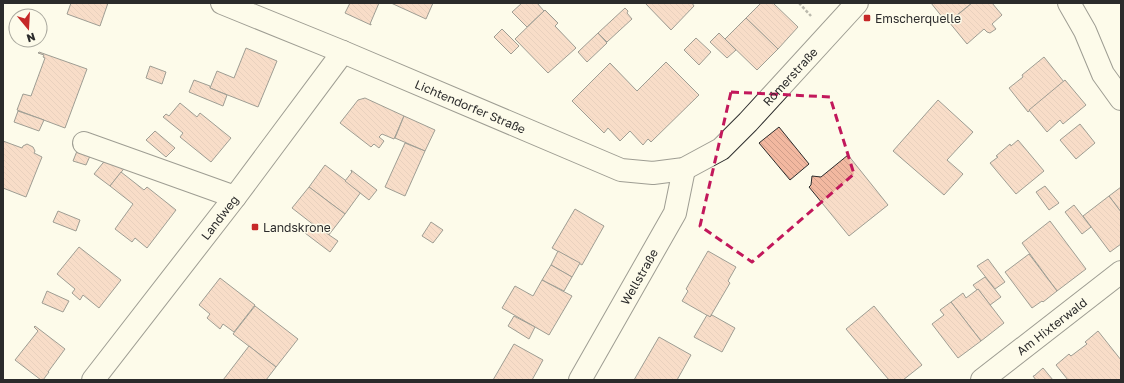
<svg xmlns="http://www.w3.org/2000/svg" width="1124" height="383" viewBox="0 0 1124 383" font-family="'Golos Text',sans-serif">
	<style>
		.building { fill: url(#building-back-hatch); stroke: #2b2b2b }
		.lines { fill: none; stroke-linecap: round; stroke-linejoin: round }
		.minor-casing { stroke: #2b2b2b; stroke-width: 24 }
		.path { stroke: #6a6964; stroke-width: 2.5; stroke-dasharray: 3 2; stroke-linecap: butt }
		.minor { stroke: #fdfbea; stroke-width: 22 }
		.marked { fill: none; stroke: #c2185b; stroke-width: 3; stroke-dasharray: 8 5; stroke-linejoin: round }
		.poi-dot { fill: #c62828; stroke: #fdfbea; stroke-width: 1.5 }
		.labels { text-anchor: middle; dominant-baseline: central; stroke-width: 3; stroke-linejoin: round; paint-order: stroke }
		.poi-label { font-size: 12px; fill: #2b2b2b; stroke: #fdfbea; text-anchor: start }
		.street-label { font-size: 12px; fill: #2b2b2b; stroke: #fdfbea }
	</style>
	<defs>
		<pattern id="building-back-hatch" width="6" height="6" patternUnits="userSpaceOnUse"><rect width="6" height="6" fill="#f2b8a0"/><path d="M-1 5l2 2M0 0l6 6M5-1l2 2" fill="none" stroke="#d09e8a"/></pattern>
	</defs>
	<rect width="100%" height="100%" fill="#fdfbea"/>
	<!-- building -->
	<g class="building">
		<polygon points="71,3 108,3 100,26 67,14"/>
		<polygon points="350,3 379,3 370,24 371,24 371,25 345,13"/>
		<polygon points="391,3 433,3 426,19"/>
		<polygon points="522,3 537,3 544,11 527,27 512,12"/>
		<polygon points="645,3 692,3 694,6 671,30"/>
		<polygon points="761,3 773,3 798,27 778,49 746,18"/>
		<polygon points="931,3 972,3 947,23"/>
		<polygon points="972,3 992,3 1002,15 992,24 996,29 990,33 987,32 984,29 967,44 949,22"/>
		<polygon points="625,8 628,11 627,13 632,19 607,42 598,33"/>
		<polygon points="545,10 558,23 555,26 576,48 548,73 515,39"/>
		<polygon points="746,18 778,49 757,70 725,39"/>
		<polygon points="502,29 519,46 511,54 494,37"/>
		<polygon points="598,33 607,43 587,62 578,52"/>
		<polygon points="719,33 736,50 727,58 710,42"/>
		<polygon points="696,38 711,52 699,65 684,50"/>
		<polygon points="246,48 277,61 258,107 210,88 217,71 234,78"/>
		<polygon points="39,52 87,69 65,128 17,110 23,94 31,96 45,58 43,57 44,55 38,53"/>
		<polygon points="1044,57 1064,82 1028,112 1009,88 1023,77 1022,75"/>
		<polygon points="666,62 699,95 651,142 648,139 643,145 630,131 620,141 608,128 604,133 572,101 610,63 637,91"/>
		<polygon points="150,66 166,72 162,84 146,78"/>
		<polygon points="194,80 210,86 210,88 227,95 223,106 189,92"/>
		<polygon points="1065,80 1086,105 1063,124 1060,120 1047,132 1029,110"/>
		<polygon points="365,98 404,116 394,139 382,134 379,137 384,141 379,148 374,144 371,147 340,123 358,100"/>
		<polygon points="938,100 973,132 947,160 963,174 944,195 893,151"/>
		<polygon points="180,103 197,117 200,113 231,138 211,162 180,137 183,133 163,117 166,114 169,116"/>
		<polygon points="18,111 44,120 39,131 14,122"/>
		<polygon points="404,116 435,130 425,151 395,138"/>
		<polygon points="1080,124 1095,143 1076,159 1060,140"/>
		<polygon points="779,127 809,164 790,180 759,143"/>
		<polygon points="155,131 175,148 166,157 146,140"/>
		<polygon points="1018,140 1044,171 1016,194 990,163 998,157 996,156 1010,144 1011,146"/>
		<polygon points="3,141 22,148 23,146 27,144 33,147 35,151 34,153 42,157 26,197 3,188"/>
		<polygon points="405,143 425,151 405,196 385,187"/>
		<polygon points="77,151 90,156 86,165 73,161"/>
		<polygon points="848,155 888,205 849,236 809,187 811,185 812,176 821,177"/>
		<polygon points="107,158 127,165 110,186 94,174"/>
		<polygon points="325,165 361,192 345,214 309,187"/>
		<polygon points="351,170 377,190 369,200 345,181 352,172 351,171"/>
		<polygon points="121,172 144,190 147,187 176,210 147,248 135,238 132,242 115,229 133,204 110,186"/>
		<polygon points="1045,186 1059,203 1049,210 1036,192"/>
		<polygon points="309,187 345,214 328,236 292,208"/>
		<polygon points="1121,187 1121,212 1109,196"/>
		<polygon points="1109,196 1121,212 1121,244 1110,252 1083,216"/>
		<polygon points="1074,205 1091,227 1082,234 1065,212"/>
		<polygon points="575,209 604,226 582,265 552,248"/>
		<polygon points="58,211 80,220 76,231 53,222"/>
		<polygon points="1050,221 1086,269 1057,291 1022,243"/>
		<polygon points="431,222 443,230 433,243 422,236"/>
		<polygon points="313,224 338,241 330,252 305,233 305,231 306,232"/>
		<polygon points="79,247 121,280 99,308 83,295 80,300 72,293 75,289 57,274"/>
		<polygon points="558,251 580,263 572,277 551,265"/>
		<polygon points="708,251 736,267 728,281 730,283 710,317 682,301 688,291 686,289"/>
		<polygon points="1029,254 1057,291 1043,302 1042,301 1032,308 1005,272"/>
		<polygon points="988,259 1005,282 995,289 977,266"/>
		<polygon points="551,265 572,277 564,291 542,280"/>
		<polygon points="985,277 1001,297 990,305 978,289 977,290 973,285"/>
		<polygon points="220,278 255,305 234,332 223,324 220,329 207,318 210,314 199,305"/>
		<polygon points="542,280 572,296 549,335 502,308 515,286 533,296"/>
		<polygon points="978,289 1004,323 981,341 951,302 963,293 966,298"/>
		<polygon points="47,291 69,301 63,312 42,303"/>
		<polygon points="951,302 981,341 958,358 932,324 944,315 940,310"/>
		<polygon points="255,306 298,339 276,367 233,334"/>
		<polygon points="874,306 922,365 903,380 889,380 846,329"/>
		<polygon points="707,315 710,317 712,315 735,328 722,352 694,337"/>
		<polygon points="514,316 535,327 529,339 508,326"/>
		<polygon points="35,326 65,349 48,372 49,372 43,380 41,380 15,360 38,331 34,327"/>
		<polygon points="1098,331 1121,360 1121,380 1068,380 1056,365 1069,354 1071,356 1087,344 1085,342"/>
		<polygon points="659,337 691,355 677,380 634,380"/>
		<polygon points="514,344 543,360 532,380 493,380"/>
		<polygon points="249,346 276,367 266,380 223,380"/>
		<polygon points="1043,368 1053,380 1036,380 1033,376 1034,376"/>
	</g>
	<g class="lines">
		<defs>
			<g id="minor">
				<path id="s1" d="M222,3L343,52L621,170L653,173L684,169L721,149L748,122L857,3"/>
				<polyline points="1069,3 1085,31 1103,74 1121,99"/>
				<polyline points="84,143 235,197"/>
				<path id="s2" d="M93,380L235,197L343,52"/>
				<path id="s3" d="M580,380L675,213L684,169"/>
				<path id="s4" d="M982,380L1121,272"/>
			</g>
		</defs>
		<!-- minor casing -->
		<use href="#minor" class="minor-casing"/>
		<!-- path -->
		<polyline class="path" points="799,3 811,16"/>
		<!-- minor -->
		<use href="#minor" class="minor"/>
	</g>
	<!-- marked area -->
	<path d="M0 0H1124V383H0ZM731,92L830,97L854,174L752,262L700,226Z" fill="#fdfbea" fill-opacity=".55" fill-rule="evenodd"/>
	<path class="marked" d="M731,92L830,97L854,174L752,262L700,226Z"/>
	<!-- markers -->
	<g class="poi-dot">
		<rect x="863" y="14" width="8" height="8" rx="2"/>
		<rect x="251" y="223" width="8" height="8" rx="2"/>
	</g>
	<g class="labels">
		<!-- poi labels -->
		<g class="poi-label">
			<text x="875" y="18">Emscherquelle</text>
			<text x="263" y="227">Landskrone</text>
		</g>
		<!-- street labels -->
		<g class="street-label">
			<text stroke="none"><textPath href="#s1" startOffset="638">Römerstraße</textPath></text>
			<text stroke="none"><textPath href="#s1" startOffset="269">Lichtendorfer Straße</textPath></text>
			<text stroke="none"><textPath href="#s2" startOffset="206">Landweg</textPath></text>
			<text stroke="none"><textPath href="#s3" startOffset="119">Wellstraße</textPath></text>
			<text stroke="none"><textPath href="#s4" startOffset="88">Am Hixterwald</textPath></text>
		</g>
	</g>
	<!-- border -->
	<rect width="1124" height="383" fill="none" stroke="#2b2b2b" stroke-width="8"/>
	<!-- north arrow -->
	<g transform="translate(28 28) rotate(162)"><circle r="19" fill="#fdfbea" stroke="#a9a89e"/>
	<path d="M0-3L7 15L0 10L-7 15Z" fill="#c62828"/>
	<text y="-6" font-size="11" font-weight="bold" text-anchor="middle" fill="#2b2b2b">N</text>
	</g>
</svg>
